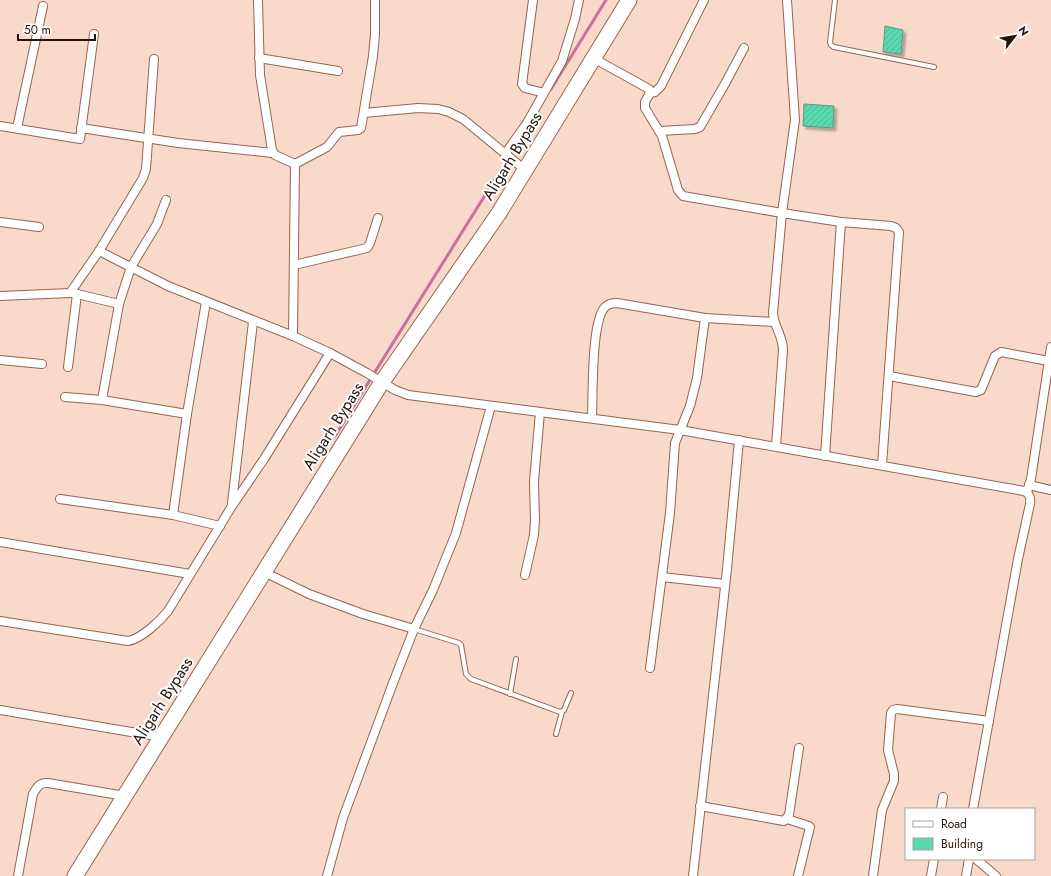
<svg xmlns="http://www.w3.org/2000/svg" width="1051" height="876" viewBox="0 0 1051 876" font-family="Jost,sans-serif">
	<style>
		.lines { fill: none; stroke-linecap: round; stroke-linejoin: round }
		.stream { stroke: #cb6ea0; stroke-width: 3 }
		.building { fill: url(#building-hatch); stroke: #5e9882; filter: url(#shadow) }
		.lane-casing { stroke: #94654e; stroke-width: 6 }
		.street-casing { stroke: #94654e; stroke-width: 10 }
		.highway-casing { stroke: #94654e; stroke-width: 17 }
		.lane { stroke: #fff; stroke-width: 4 }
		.street { stroke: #fff; stroke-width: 8 }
		.highway { stroke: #fff; stroke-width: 15 }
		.labels { text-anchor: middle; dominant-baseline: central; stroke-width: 4; stroke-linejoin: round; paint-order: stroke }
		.street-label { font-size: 16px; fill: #26140a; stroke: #fff }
	</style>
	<defs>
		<pattern id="building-hatch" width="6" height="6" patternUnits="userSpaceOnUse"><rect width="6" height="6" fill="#58daae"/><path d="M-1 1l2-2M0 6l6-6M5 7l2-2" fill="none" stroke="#4cba94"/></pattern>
		<filter id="shadow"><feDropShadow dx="3" dy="3" stdDeviation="1" flood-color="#0004"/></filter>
	</defs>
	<rect width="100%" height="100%" fill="#f9d9c9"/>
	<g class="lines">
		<!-- stream -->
		<g class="stream">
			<polyline points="551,89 606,0"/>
			<polyline points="335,436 497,176"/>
		</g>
	</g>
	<!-- building -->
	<g class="building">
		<polygon points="885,26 903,30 901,54 883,52"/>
		<polygon points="804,104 834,106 833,128 803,126"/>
	</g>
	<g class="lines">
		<defs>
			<g id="lane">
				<polyline points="835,0 830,42 831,45 834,47 934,67"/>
				<polyline points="414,629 459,643 461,645 466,674 471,679 560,712 564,710 571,693"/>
				<polyline points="510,694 516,659"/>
				<polyline points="556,734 562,712"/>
			</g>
			<g id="street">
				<polyline points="258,0 260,75 272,150 275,155 295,164 293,336"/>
				<polyline points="533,0 522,84 525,88 544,93"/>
				<polyline points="259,58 338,71"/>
				<polyline points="593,58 649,89 650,93 645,102 645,108 662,136 678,190 683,196 782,213 841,222 891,226 896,228 899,232 882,465"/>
				<polyline points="650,93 655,92 661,86 704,0"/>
				<polyline points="364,113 418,108 438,109 449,112 463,119 525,170"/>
				<polyline points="0,126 80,139 94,34"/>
				<polyline points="17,128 43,6"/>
				<polyline points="81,128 178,143 273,153"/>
				<polyline points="660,131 695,129 700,127 726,82 744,48"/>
				<polyline points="505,154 527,123 562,61 575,19 579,0"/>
				<polyline points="295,164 327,147 339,132 358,130 361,128 373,56 375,34 375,0"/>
				<polyline points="0,222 39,227"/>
				<path d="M99,251L168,286L293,336L330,353L367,373L395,390L408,395L680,430L1024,491C1030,494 1031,498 1030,504L1018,559L973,809"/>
				<polyline points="294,265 367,248 370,243 378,218"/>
				<polyline points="73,293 119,304"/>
				<polyline points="0,296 70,293 99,251 143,178 146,169 154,59"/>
				<polyline points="0,360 42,364"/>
				<polyline points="68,367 77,294"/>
				<polyline points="889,376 976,392 981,390 995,356 1001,352 1049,361"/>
				<polyline points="65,397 102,400 187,414"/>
				<polyline points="102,400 119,304 131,267 157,224 166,200"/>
				<path d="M592,418C593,397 591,321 605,307C608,304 613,303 617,303L705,318L774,322"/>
				<path d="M776,446L783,350C783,336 774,327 773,313L782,213L795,120L787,0"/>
				<polyline points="825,456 841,222"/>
				<polyline points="1029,485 1051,490"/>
				<polyline points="1027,492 1031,479 1051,347"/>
				<polyline points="60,499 173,515 220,526"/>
				<polyline points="232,503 253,322"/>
				<polyline points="173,515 187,414 206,302"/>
				<polyline points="0,542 190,574"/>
				<polyline points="264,572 309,594 363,614 414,629"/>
				<polyline points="525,575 534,535 535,520 534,481 540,412"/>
				<polyline points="662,577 725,584"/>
				<path d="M0,621L128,641C141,639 160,621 168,611L232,506L264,459L330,353"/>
				<polyline points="650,668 670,513 675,443 690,406 697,378 705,318"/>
				<polyline points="0,710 161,737"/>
				<polyline points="700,806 784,821 789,815 799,748"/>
				<polyline points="941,809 943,797"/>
				<polyline points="787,819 809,826 810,827 798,876"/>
				<polyline points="976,859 996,876"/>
				<path d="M18,876L33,794C37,787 40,782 48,783L125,796"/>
				<polyline points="327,876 343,818 393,683 414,629 433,590 456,533 491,406"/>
				<polyline points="693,876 727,569 739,440"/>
				<polyline points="873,876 882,810 894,781 894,774 888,750 891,713 893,710 897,709 989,721"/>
				<polyline points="931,876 934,859"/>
				<polyline points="966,876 969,859"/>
			</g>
			<polyline id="highway" points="75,876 382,382 499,213 629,0"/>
		</defs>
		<!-- lane casing -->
		<use href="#lane" class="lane-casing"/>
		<!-- street casing -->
		<use href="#street" class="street-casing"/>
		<!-- highway casing -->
		<use href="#highway" class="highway-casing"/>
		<!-- lane -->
		<use href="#lane" class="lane"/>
		<!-- street -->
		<use href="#street" class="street"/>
		<!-- highway -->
		<use href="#highway" class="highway"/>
	</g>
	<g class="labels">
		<!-- street labels -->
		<g class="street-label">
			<text transform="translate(512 156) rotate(-59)">Aligarh Bypass</text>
			<text transform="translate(333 426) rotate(-58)">Aligarh Bypass</text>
			<text transform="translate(162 701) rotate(-58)">Aligarh Bypass</text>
		</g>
	</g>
	<!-- legend -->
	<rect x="905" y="808" width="130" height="52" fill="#ffffff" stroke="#a8a19d"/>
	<rect x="913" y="821" width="20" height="6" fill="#ffffff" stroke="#a8a19d"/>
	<text x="941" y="828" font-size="12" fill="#26140a">Road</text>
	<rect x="913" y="838" width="20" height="12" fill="#58daae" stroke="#a8a19d"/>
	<text x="941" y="848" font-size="12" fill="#26140a">Building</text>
	<!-- north arrow -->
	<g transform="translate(1015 36) rotate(59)" stroke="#ffffff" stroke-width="3" paint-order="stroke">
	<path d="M0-3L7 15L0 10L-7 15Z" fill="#26140a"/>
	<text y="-6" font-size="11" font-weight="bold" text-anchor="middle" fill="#26140a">N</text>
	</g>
	<!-- scale -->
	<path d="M18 34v6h77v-6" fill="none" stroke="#26140a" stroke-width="2"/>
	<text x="24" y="34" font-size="12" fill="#26140a" stroke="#ffffff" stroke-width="3" paint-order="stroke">50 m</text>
</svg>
